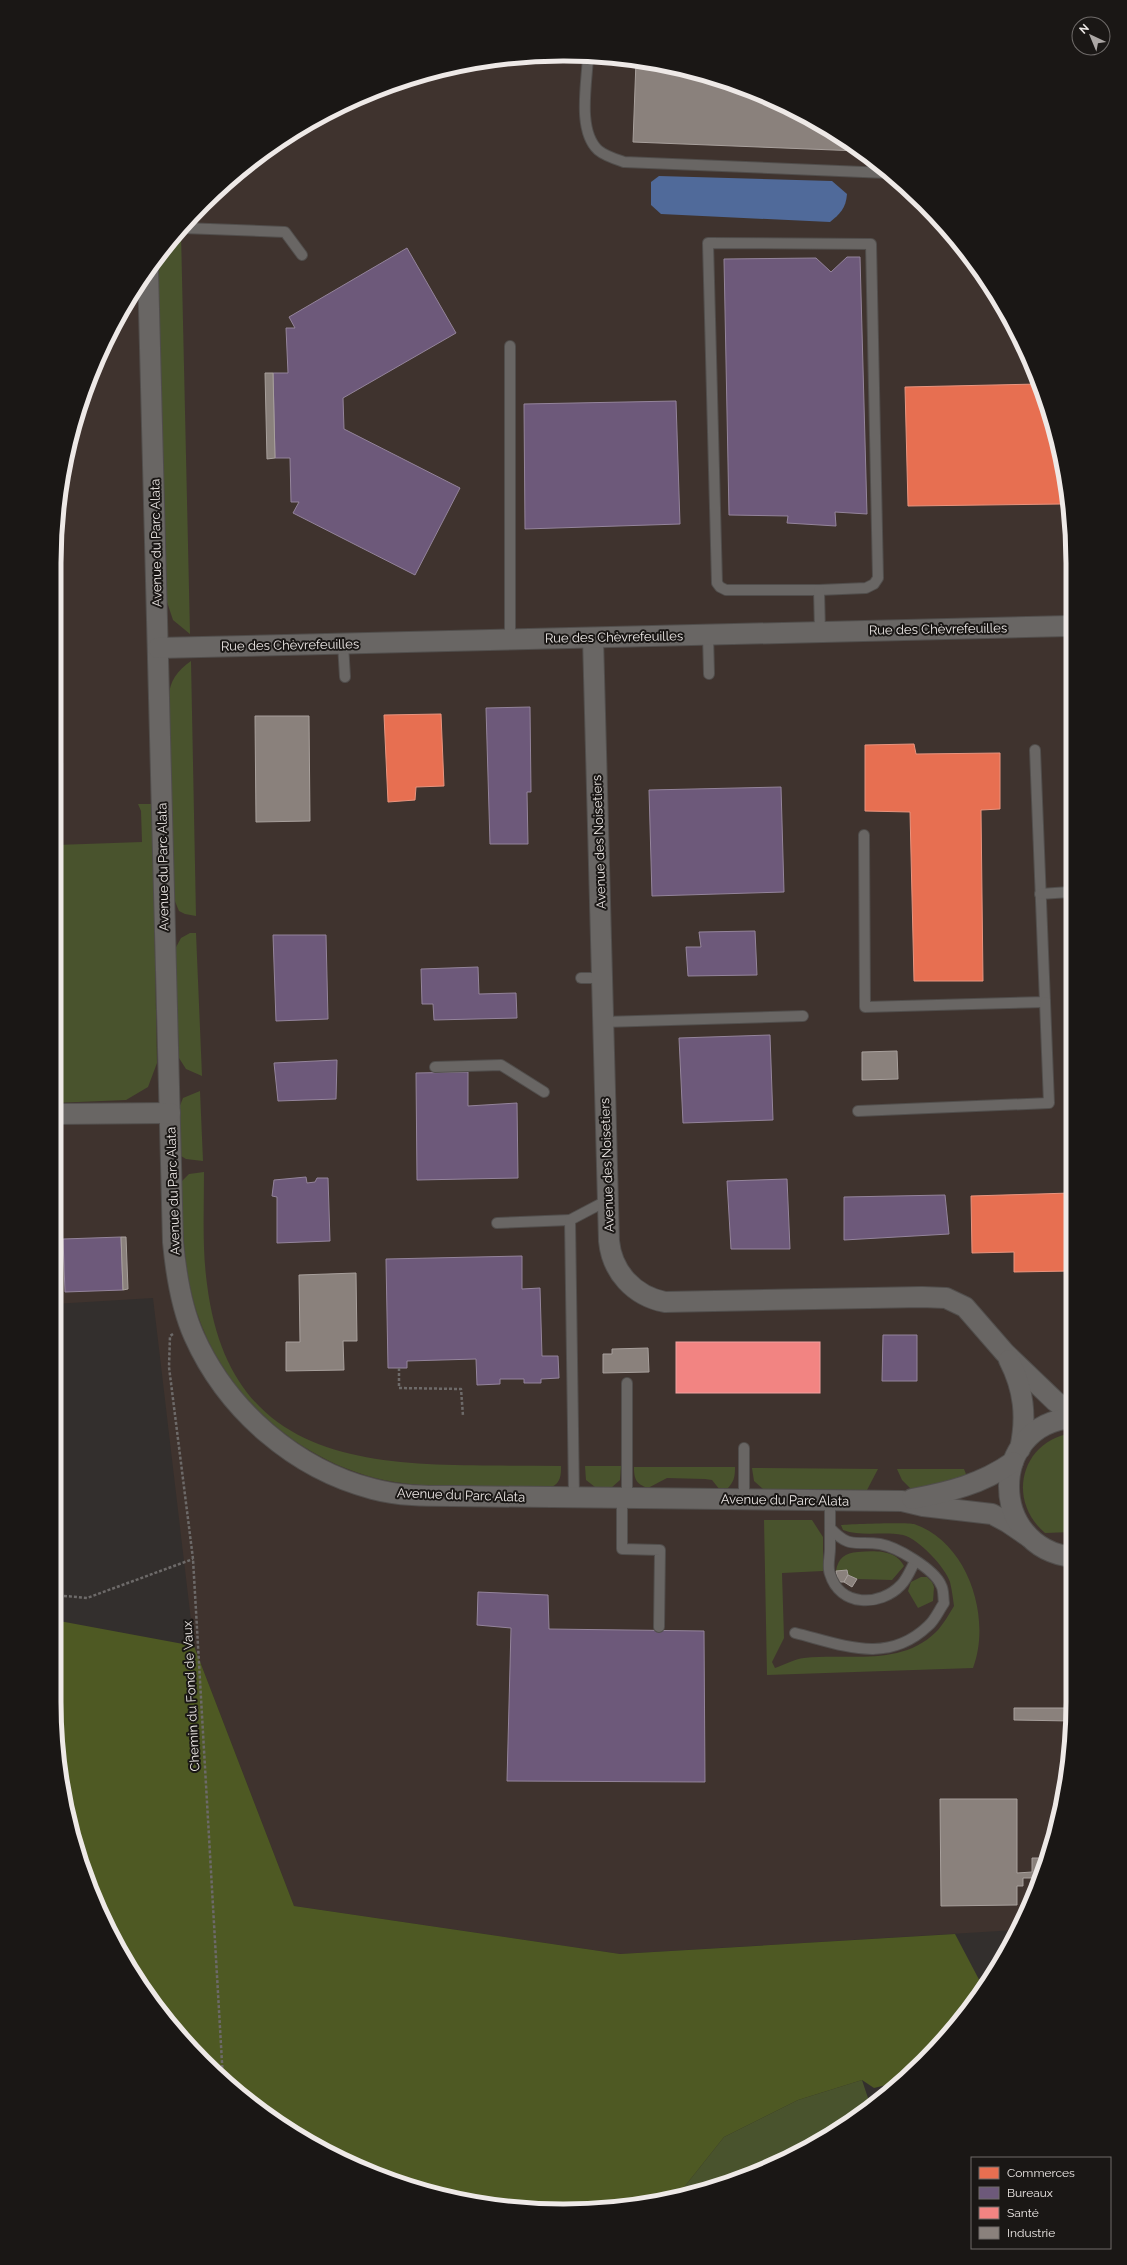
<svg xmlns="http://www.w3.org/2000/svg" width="1127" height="2265" viewBox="0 0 1127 2265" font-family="Raleway,sans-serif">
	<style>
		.built { fill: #3f332e }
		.green { fill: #49532d }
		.forest { fill: #4e5923 }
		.water { fill: #506a9a }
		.shops { fill: #e76f51; stroke: #e9947e }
		.offices { fill: #6d597a; stroke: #94849b }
		.health { fill: #f28482; stroke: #f1a2a0 }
		.industry { fill: #8a817c; stroke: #a8a09c }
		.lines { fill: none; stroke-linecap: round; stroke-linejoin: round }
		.lane-casing { stroke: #514e4c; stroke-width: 12 }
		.street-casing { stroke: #514e4c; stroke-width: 22 }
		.path { stroke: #6d6a69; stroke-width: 2.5; stroke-dasharray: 3 2; stroke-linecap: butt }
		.lane { stroke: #696664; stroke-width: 10 }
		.street { stroke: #696664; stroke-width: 20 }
		.labels { text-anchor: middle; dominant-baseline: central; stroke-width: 4; stroke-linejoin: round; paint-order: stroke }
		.street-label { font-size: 13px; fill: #eee9e7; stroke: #1a1715 }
		.rim { fill: none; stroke: #eee9e7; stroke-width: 5 }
	</style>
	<rect width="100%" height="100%" fill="#332f2d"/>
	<!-- built -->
	<polygon class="built" points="564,54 663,64 759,93 873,159 968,253 1034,368 1069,497 1073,1702 1063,1801 1034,1897 1016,1930 620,1954 294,1906 194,1646 153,1298 54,1304 54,563 64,464 93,368 140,280 203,203 281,140 369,93 464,64"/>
	<!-- green -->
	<g class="green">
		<polygon points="181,233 190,634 173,620 167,602 158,259"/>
		<path d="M191,661L196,916L185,914L179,911L174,899L169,697C169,681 178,670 191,661Z"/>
		<polygon points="138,804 152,804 157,1063 148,1087 126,1100 54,1103 54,870 56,845 142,842 141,811"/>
		<polygon points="190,933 196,933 202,1076 186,1069 179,1058 175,949 181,938"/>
		<polygon points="200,1091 203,1161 186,1159 181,1156 179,1108 183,1098"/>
		<path d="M204,1172C204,1209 202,1248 207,1284C232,1487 407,1463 561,1466C561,1475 561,1482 552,1487C500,1486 446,1490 395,1482C306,1468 225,1398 197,1313C183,1270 183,1227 181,1182L189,1174Z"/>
		<path d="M1072,1433V1532L1045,1533C1006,1500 1021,1441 1072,1433Z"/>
		<polygon points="585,1466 621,1466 620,1480 611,1488 595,1487 586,1480"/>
		<path d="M634,1467H735C735,1477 734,1482 727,1489L720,1490L712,1480L705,1479L667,1478L648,1488C636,1484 634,1479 634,1467Z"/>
		<polygon points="752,1468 878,1469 867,1490 763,1489 754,1481"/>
		<polygon points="897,1469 964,1469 968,1479 911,1489 902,1480"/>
		<path d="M764,1520H812L823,1537V1571L782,1573L784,1638L772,1662L775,1668C784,1665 795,1659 804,1658C850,1653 900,1667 936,1632C943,1625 949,1614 954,1606C953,1599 952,1590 950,1582C945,1567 919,1539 903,1535C883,1531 862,1537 843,1530L841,1525C850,1524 907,1522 914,1524C968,1542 992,1618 973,1668L767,1675Z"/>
		<path d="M858,1552C874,1551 895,1549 904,1566L892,1580L857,1579L836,1571C838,1558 845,1553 858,1552Z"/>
		<polygon points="921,1577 927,1577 932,1582 934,1587 933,1601 918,1608 908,1591 911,1582"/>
		<polygon points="862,2080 871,2107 789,2158 727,2184 677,2196 724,2137 798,2100"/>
	</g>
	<!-- forest -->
	<polygon class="forest" points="54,1620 194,1646 294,1906 620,1954 955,1934 984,1989 946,2038 899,2082 874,2088 862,2080 798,2100 724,2137 677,2196 630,2207 530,2210 464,2201 369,2172 309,2143 227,2084 159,2012 122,1956 81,1865 64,1801 54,1702"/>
	<!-- water -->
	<path class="water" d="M659,176L832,181L847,194C846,208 840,214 830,222L661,214L651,205V182Z"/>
	<!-- shops -->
	<g class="shops">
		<polygon points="1038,384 1060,463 1062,504 908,506 905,387"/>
		<polygon points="441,714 444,786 416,787 415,800 388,802 384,715"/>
		<polygon points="914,744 916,754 1000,753 1000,809 981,810 983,981 914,981 910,812 865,811 865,745"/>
		<polygon points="1071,1193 1071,1271 1014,1272 1014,1252 972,1253 971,1196"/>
	</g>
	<!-- offices -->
	<g class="offices">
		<polygon points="407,248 456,333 343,398 344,429 460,488 415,575 293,513 299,502 291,502 290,458 275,458 273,373 288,373 286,328 295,328 289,317"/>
		<polygon points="847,257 860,257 867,514 835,512 836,526 787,523 788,516 729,515 724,259 816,258 831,272"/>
		<polygon points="676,401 680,524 525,529 524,404"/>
		<polygon points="530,707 531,792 527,792 528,844 490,844 486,708"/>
		<polygon points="781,787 784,892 652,896 649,790"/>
		<polygon points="755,931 757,975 688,976 686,947 701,947 699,932"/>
		<polygon points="273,935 326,935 328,1019 276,1021"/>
		<polygon points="478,967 479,994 516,993 517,1018 434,1020 433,1004 422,1004 421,969"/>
		<polygon points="770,1035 773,1120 683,1123 679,1038"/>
		<polygon points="337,1060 336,1099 278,1101 274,1063"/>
		<polygon points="468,1072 468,1106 517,1103 518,1178 417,1180 416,1073"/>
		<polygon points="306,1177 307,1183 315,1182 317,1178 328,1178 330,1241 277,1243 277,1197 272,1196 274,1180"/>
		<polygon points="787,1179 790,1249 731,1249 727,1181"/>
		<polygon points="945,1195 949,1234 844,1240 844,1197"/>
		<polygon points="121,1237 123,1290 65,1292 63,1239"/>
		<polygon points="522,1256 522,1289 540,1288 542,1356 558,1356 559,1378 541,1379 541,1383 524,1383 524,1379 500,1379 500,1384 477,1385 476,1359 407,1361 407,1368 388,1368 386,1259"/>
		<polygon points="883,1335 917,1335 917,1381 882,1381"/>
		<polygon points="478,1592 548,1595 549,1629 704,1631 705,1782 507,1781 511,1628 477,1625"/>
	</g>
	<!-- health -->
	<rect class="health" x="676" y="1342" width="144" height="51"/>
	<!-- industry -->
	<g class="industry">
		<polygon points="636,61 663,64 759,93 859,151 633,142"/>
		<polygon points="265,373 273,373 275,458 267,459"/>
		<polygon points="255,716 309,716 310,821 256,822"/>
		<polygon points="897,1051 898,1079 862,1080 862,1052"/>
		<polygon points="121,1237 126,1237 128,1289 123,1290"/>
		<polygon points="356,1273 357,1341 343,1341 344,1370 286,1371 286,1342 300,1342 299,1275"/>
		<polygon points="648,1348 649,1372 603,1373 603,1354 612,1354 612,1349"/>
		<polygon points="847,1570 848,1575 844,1582 838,1582 836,1571"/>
		<polygon points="848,1575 857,1579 852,1587 844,1582"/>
		<polygon points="1014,1708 1072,1708 1071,1721 1014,1720"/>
		<polygon points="940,1799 1017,1799 1017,1873 1032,1872 1032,1858 1046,1858 1040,1878 1023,1878 1023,1886 1017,1886 1017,1905 941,1906"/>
	</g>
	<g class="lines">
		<defs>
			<g id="lane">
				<path d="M588,56C587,83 577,130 598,150C605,156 615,159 624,162L887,173"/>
				<polyline points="183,228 285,232 302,255"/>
				<polygon points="708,243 871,244 878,578 874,584 866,588 819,590 726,590 720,587 717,583"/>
				<polyline points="510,346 510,640"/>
				<polyline points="819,590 820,632"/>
				<polyline points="708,635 709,674"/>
				<polyline points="343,644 345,677"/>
				<polyline points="864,835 865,1007 1045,1002 1035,750"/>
				<polyline points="1040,894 1070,892"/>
				<polyline points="581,978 603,978"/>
				<polyline points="603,1022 803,1016"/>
				<polyline points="435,1067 501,1065 544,1092"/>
				<polyline points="858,1111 1049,1103 1045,1002"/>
				<polyline points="497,1223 570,1220"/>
				<polyline points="627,1383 627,1498"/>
				<polyline points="574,1497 570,1220 608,1200"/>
				<polyline points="622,1498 622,1549 660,1550 659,1627"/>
				<polyline points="744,1499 744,1448"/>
				<path d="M830,1500C830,1517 830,1533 830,1549C830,1556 827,1567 830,1574C840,1607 880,1607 901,1585C907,1579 911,1569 915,1561"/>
				<path d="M795,1633C843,1645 887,1665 928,1626C935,1620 939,1610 944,1603C943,1597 944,1590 941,1585C934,1569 897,1547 880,1544C855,1540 851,1550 830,1528"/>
			</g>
			<g id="street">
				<path d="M148,270L173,1242C176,1274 181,1307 194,1336C227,1410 295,1469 373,1489C399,1496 425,1496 452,1496L902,1501L923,1506L992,1514L1007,1522L1029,1537"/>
				<path d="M593,638L609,1241C612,1272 634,1296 665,1302L922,1297L946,1298L965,1307L1005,1353L1055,1401L1072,1414"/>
				<polyline points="158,648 1069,626"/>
				<polyline points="54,1114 170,1113"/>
				<path d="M1009,1360C1024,1389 1027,1417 1020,1449"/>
				<path d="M1072,1418C988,1425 988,1547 1072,1557"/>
				<path d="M912,1499C949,1492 982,1484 1013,1462"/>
			</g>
		</defs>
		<!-- lane casing -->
		<use href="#lane" class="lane-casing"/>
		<!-- street casing -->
		<use href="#street" class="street-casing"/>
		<!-- path -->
		<g class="path">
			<polyline points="173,1334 170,1336 169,1367 193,1559 223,2080"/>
			<polyline points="399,1368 399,1388 461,1389 463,1416"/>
			<polyline points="54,1595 87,1598 193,1559"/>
		</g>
		<!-- lane -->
		<use href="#lane" class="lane"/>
		<!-- street -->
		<use href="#street" class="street"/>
	</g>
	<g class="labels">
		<!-- street labels -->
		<g class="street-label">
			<text transform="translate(156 543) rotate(-91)">Avenue du Parc Alata</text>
			<text transform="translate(938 629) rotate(-1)">Rue des Chèvrefeuilles</text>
			<text transform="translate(614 637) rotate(-1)">Rue des Chèvrefeuilles</text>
			<text transform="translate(290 645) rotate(-1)">Rue des Chèvrefeuilles</text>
			<text transform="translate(599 842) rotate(-92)">Avenue des Noisetiers</text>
			<text transform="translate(163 867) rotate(-91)">Avenue du Parc Alata</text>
			<text transform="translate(607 1165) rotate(-92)">Avenue des Noisetiers</text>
			<text transform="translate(173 1191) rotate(-92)">Avenue du Parc Alata</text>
			<text transform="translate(461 1495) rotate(2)">Avenue du Parc Alata</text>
			<text transform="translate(785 1500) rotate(1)">Avenue du Parc Alata</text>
			<text transform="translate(191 1696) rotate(-93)">Chemin du Fond de Vaux</text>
		</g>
	</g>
	<!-- crop -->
	<path d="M0 0H1127V2265H0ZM563 61H564A502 502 0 0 1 1066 563V1702A502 502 0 0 1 564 2204H563A502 502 0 0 1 61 1702V563A502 502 0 0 1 563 61Z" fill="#1a1715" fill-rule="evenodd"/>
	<path class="rim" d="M563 61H564A502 502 0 0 1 1066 563V1702A502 502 0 0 1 564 2204H563A502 502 0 0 1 61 1702V563A502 502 0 0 1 563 61Z"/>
	<!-- legend -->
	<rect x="971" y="2157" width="140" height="92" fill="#1a1715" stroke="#6f6b69"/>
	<rect x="979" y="2167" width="20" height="12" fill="#e76f51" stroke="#6f6b69"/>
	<text x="1007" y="2177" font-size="12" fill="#eee9e7">Commerces</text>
	<rect x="979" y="2187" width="20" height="12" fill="#6d597a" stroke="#6f6b69"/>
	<text x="1007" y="2197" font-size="12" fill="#eee9e7">Bureaux</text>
	<rect x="979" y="2207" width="20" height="12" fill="#f28482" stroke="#6f6b69"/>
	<text x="1007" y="2217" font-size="12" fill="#eee9e7">Santé</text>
	<rect x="979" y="2227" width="20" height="12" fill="#8a817c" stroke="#6f6b69"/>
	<text x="1007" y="2237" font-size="12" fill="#eee9e7">Industrie</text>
	<!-- north arrow -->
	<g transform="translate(1091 36) rotate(316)"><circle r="19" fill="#1a1715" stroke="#6f6b69"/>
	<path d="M0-3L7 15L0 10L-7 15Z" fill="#ada8a6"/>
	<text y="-6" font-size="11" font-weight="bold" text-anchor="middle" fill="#eee9e7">N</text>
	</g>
</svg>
